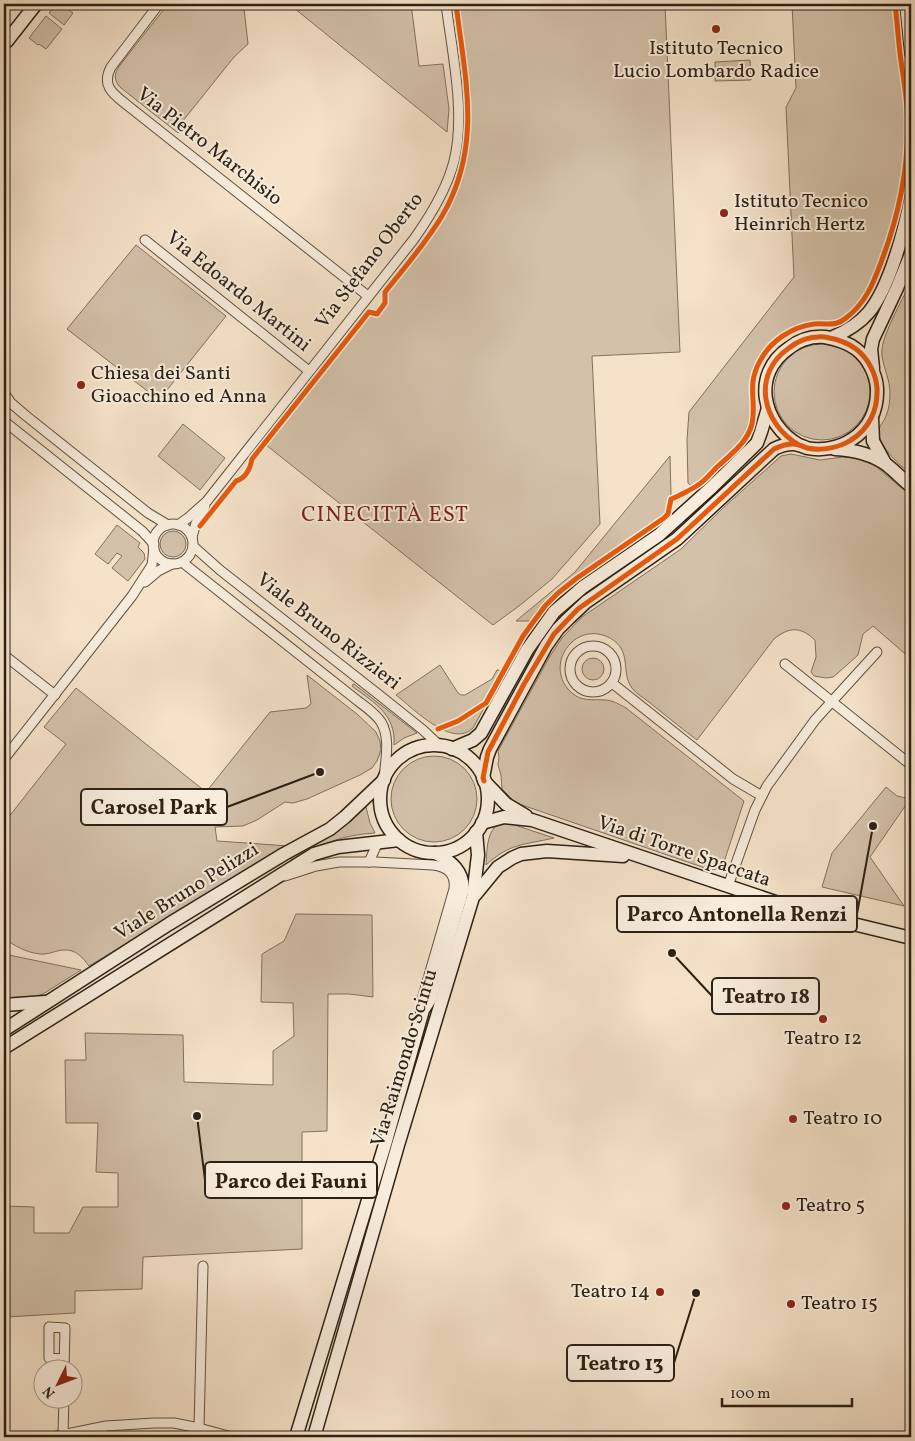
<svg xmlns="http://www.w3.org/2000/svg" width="915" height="1441" viewBox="0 0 915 1441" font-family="Vollkorn,serif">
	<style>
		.green { fill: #d3c1aa; stroke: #80715f }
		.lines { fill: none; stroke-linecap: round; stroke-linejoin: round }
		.street-casing { stroke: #5e5141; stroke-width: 11 }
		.secondary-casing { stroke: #2c2114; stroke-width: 15 }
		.street { stroke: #f8ecdc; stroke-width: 9 }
		.secondary { stroke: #f8ecdc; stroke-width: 12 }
		.cycleway-casing { stroke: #f8ecdc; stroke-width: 8 }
		.cycleway { stroke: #e8590c; stroke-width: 5 }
		.poi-dot { fill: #8f2418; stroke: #f8ecdc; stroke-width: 2 }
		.labels { text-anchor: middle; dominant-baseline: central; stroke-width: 4; stroke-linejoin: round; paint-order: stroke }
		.poi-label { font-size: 20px; fill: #2c2114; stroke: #f8ecdc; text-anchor: start }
		.street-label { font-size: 20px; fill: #2c2114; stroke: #f8ecdc }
		.quarter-label { font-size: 22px; letter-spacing: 1px; fill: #7a1f14; stroke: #f8ecdc }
		.leader { fill: none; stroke: #2c2114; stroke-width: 2 }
		.callout-dot { fill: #2c2114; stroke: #f8ecdc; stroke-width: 2 }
		.callout { fill: #f8ecdc; stroke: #2c2114; stroke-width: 2 }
		.callout-label { font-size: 21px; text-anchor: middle; font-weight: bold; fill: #2c2114 }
	</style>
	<rect width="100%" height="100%" fill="#f5e2c9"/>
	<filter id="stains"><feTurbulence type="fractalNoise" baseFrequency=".004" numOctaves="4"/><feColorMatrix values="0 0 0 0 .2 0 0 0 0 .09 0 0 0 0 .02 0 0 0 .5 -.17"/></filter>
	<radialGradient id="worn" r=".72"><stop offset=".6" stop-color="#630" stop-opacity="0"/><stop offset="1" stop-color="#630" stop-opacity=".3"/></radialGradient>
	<!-- green -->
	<g class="green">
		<polygon points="56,4 60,4 73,13 64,25 49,13"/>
		<path d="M168,4H278L244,8L248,44L234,57L182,122L178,133L121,88C113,80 114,74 120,65Z"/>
		<polygon points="289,4 411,4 419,66 443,64 449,109 447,132"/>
		<path d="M459,4H665L680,352L592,356L600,524L552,579L519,606L493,625L266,445L370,315H376L386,305V293C405,269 426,246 442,220C486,149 468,80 459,4Z"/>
		<path d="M792,4H892L906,114L904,158L898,199L893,222L874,276L861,302L840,320C835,322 831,321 825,321C814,321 802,323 792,328C766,341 750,368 751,396C751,408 754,419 749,430C743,446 709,472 696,485L691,486L688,483L687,440L689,412L794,277L786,107L796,88Z"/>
		<polygon points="46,16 62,29 46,49 39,44 38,45 29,38"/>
		<polygon points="750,60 751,80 715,81 715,62"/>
		<polygon points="136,245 226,316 159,400 67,329"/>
		<path d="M911,282V474C900,466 876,444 879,429C880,425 885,420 886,416C889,409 890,401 890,393C890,380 884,369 882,356C879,339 903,299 911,282Z"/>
		<circle cx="822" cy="392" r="48"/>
		<polygon points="183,424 225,458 200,490 158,456"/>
		<path d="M791,454L820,460L843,457H861L870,461L899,486L911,495V659L873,626L863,634L858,655L838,673L833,677L826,678L814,676L811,672L816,657L815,640C800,626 789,627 774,639L697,740C681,728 665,715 649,702C644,698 636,694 632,688C620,672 633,651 610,638C574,619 542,667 572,693C582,702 593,699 605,700C612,700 619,704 626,708L744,801L724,862C719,871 714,870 705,868L522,805L515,802L502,789L501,775L498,765L499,757L498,751L550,656L562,638L582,617L681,549L723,508L781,456Z"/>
		<path d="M670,456L671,495C665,501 668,509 664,515L565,585L556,593L531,621H516L575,572Z"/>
		<polygon points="117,525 140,543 138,547 144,553 145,559 128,581 112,568 122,556 117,553 108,564 95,554"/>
		<circle cx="173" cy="544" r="13"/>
		<circle cx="593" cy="669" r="11"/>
		<path d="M440,665L458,693L461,695H465L492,679L497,670H499L503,674L473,728C452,749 413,708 396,695Z"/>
		<path d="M307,675L357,714L376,732L380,741L381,750L377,761L372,768L360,775L307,799L293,803L285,802L257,820L243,826L215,827L217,841L289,846L89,966C83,958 76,949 64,950C56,950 49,955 40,954C28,953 14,946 4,938V823L66,744L44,727L76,688L206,792L270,712L306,708L311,704Z"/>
		<path d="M353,684H354L417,733L404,738L394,745C396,715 375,703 353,687L352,686Z"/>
		<circle cx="434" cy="799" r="43"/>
		<polygon points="886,787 897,796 910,799 870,857 904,906 822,887 832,853"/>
		<path d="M365,803L370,823L375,833C342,835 320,844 293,861L291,860V858L334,834L347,824Z"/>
		<path d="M505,823L512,824L554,838C524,845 510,843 486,865C487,851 486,824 505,823Z"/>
		<polygon points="296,914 372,915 373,997 349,994 328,994 327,1131 302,1132 302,1249 143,1257 142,1289 75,1291 75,1313 6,1317 4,1315 4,1206 34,1207 34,1233 69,1233 83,1207 118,1207 118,1173 96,1172 98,1123 66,1123 65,1060 86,1060 85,1033 183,1035 184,1082 273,1085 273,1051 294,1036 293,1003 261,1002 262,954 284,941"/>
		<polygon points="4,954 81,970 43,994 28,999 4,999"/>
	</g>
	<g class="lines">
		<defs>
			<g id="street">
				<path d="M159,4L111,67C101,86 113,94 127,105L368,296"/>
				<polyline points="145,240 309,371"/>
				<polyline points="4,393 11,403 25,415 148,513 168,525"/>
				<polyline points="4,421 142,531 154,544"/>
				<circle cx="173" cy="544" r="20"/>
				<path d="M178,525L188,518L207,501L414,239C431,215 447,189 454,161C466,114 452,52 446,4"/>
				<polyline points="192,537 196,523 205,506"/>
				<polyline points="193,546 220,570 378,694 423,730 440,746"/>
				<path d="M182,562L358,701C366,707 376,714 381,722C391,738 385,762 384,780"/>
				<polyline points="145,582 158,571 172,564"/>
				<circle cx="593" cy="669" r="23"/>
				<polyline points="4,655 55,695"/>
				<polyline points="785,664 911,765"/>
				<polyline points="612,683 733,779 762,796"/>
				<polyline points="4,759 132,596 152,565 154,548"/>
				<polyline points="369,862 378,842"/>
				<path d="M285,876L316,866L339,862H375L433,865C447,867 456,873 454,889L423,996V1008"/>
				<polyline points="728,886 755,810 767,786 815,720 877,652"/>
				<polyline points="64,1368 65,1328 49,1327 49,1358 64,1359"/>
				<polyline points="199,1428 203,1266"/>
				<polyline points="63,1434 64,1398"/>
				<polyline points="52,1437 106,1426 154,1423 174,1423 199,1428 232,1437"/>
			</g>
			<g id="secondary">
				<polyline points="906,4 911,53"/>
				<polyline points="7,41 36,4"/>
				<path d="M831,338C845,332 859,324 869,312C890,286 905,229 911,196"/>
				<polyline points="873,368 871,349 873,339 897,288 911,254"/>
				<polyline points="872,418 873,441 885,463"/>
				<path d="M835,449C854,450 872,454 887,465C896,472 903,480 911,486"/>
				<circle cx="434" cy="799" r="54"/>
				<polyline points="452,749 473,740 481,733 527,650 554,612 583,587 659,535 712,487 757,443 761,432 768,408"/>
				<path d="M483,778L487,757L490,749L546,646L558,629L569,618L586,602L677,539L774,449C780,446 786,444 793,444C798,444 802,446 807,448C821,451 839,448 851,440C869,429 878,410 877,388C876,374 868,358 856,349C847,342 836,339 825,337C812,336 799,340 789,348C751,374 762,424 799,445"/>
				<polyline points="484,781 506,804 526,816"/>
				<polyline points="482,823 504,817 532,820 808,913 911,938"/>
				<polyline points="475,895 498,867 512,858 521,854 547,851 623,856"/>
				<polyline points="4,1005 45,1002"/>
				<polyline points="4,1030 169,924 284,854 330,829 345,817 384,780"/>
				<polyline points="4,1048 314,854 338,847 399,840"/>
				<path d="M296,1437L386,1141L423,1010L430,999L440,967L462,892C465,872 451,861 435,853"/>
				<polyline points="314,1437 398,1145 473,897 478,855 476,832"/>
			</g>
		</defs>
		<!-- street casing -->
		<use href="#street" class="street-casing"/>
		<!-- secondary casing -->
		<use href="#secondary" class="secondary-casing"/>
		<!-- street -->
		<use href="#street" class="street"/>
		<!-- secondary -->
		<use href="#secondary" class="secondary"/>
		<defs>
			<g id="cycleway">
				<path d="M200,526L236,481C246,478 250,470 252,459L369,312L377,314L385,303V292C405,267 426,243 442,216C483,146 465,79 456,4"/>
				<path d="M438,729L458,721L486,703L523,636L545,606L558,593L577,578L664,518L668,514L671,499C677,497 692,489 698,485C705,481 711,473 717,467C731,454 747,443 752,424C757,401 746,386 760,361C770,341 792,327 814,324C828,323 835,327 846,318C867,302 874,281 883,257C900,211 910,159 907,109C906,90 902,71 900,53C898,36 897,20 895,4"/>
				<path d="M484,781L483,778L488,752L524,684L554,634L578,609L677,539L774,449C780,446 786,444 793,444C798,444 802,446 807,448C821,451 839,448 851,440C869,429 878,410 877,388C876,374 868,358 856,349C847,342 836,339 825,337C812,336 799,340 789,348C751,374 762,424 799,445"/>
			</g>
		</defs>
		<!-- cycleway casing -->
		<use href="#cycleway" class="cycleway-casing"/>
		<!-- cycleway -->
		<use href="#cycleway" class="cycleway"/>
	</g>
	<!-- markers -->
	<g class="poi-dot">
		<circle cx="716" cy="29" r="5"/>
		<circle cx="724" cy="213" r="5"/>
		<circle cx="81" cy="385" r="5"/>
		<circle cx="823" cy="1019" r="5"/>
		<circle cx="793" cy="1119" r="5"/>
		<circle cx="786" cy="1206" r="5"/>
		<circle cx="660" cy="1292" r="5"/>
		<circle cx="791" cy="1304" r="5"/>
	</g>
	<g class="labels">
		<!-- poi labels -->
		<g class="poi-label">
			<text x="716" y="49" text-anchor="middle">Istituto Tecnico<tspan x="716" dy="23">Lucio Lombardo Radice</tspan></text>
			<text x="734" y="202">Istituto Tecnico<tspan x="734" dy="23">Heinrich Hertz</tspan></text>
			<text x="91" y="374">Chiesa dei Santi<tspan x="91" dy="23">Gioacchino ed Anna</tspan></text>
			<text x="823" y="1039" text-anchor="middle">Teatro 12</text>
			<text x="803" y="1119">Teatro 10</text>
			<text x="796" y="1206">Teatro 5</text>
			<text x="650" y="1292" text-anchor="end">Teatro 14</text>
			<text x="801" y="1304">Teatro 15</text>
		</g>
		<!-- street labels -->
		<g class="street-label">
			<text transform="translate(209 147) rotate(38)">Via Pietro Marchisio</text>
			<text transform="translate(370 261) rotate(-53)">Via Stefano Oberto</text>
			<text transform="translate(238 292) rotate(39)">Via Edoardo Martini</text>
			<text transform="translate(328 632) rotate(38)">Viale Bruno Rizzieri</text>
			<text transform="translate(684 852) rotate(19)">Via di Torre Spaccata</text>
			<text transform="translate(187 892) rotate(-32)">Viale Bruno Pelizzi</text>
			<text transform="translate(405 1058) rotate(-73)">Via Raimondo Scintu</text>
		</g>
		<!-- quarter labels -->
		<g class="quarter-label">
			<text x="385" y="515">CINECITTÀ EST</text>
		</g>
	</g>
	<!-- callouts -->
	<path class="leader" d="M320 772L227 807M873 826L857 914M672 953L712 996M197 1116L205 1180M696 1293L674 1363"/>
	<g class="callout-dot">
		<circle cx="320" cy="772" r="5"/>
		<circle cx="873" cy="826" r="5"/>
		<circle cx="672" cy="953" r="5"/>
		<circle cx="197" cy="1116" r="5"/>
		<circle cx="696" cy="1293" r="5"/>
	</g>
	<g class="callout">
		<rect x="81" y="789" width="146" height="36" rx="5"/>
		<rect x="617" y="896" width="240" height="36" rx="5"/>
		<rect x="712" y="978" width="107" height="36" rx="5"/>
		<rect x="205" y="1162" width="172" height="36" rx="5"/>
		<rect x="567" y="1345" width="107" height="36" rx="5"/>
	</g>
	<g class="callout-label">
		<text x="154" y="814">Carosel Park</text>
		<text x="737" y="921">Parco Antonella Renzi</text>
		<text x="766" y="1003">Teatro 18</text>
		<text x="291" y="1188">Parco dei Fauni</text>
		<text x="620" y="1370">Teatro 13</text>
	</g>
	<!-- margin -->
	<rect width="915" height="1441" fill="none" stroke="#f5e2c9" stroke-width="20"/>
	<rect x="5" y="5" width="905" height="1431" fill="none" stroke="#2c2114" stroke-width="2.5"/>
	<rect x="10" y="10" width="895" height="1421" fill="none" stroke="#2c2114"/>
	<!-- north arrow -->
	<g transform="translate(58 1384) rotate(228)"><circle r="24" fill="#f8ecdc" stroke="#a69b8c"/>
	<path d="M0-4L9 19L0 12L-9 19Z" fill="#8f2418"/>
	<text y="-8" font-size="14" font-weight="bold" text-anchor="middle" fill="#2c2114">N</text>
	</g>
	<!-- scale -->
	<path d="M722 1398v8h130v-8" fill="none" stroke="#2c2114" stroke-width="2.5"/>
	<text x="730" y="1398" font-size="15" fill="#2c2114" stroke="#f8ecdc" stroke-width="4" paint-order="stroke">100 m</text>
	<rect width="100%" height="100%" filter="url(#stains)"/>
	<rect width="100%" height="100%" fill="url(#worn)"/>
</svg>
